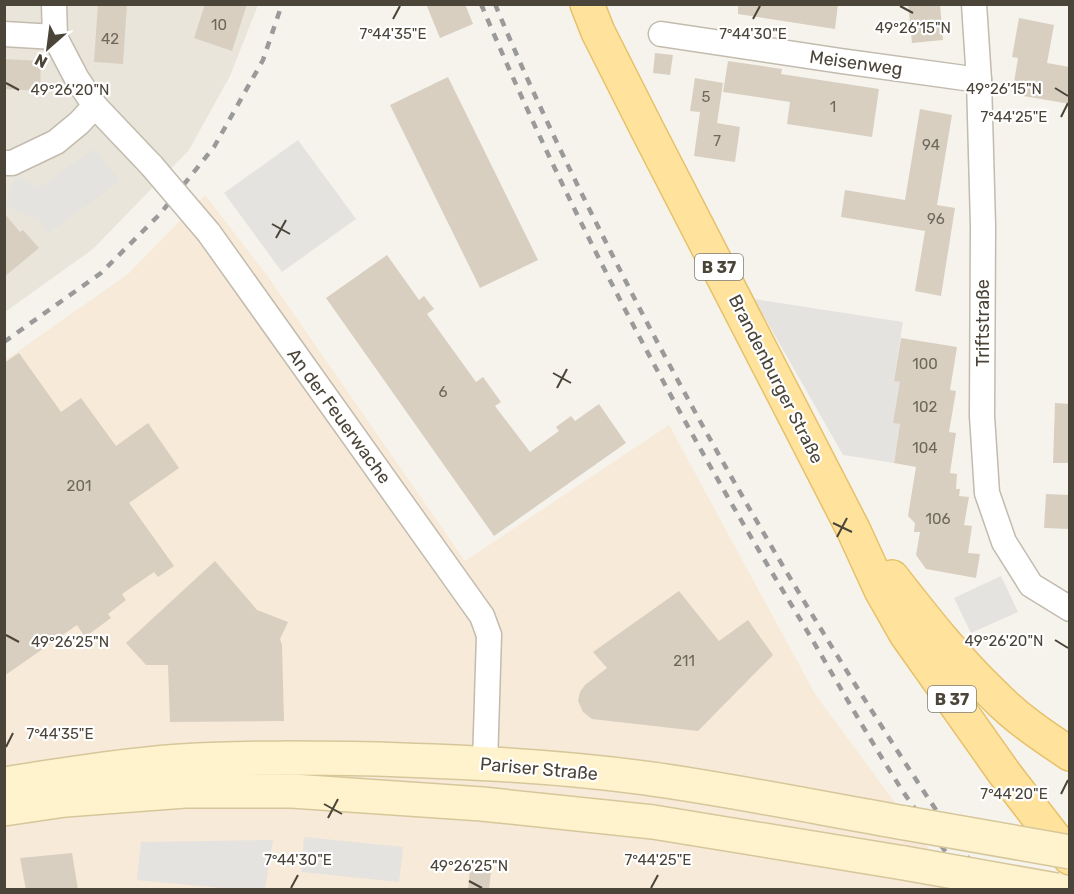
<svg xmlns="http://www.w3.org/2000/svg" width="1074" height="894" viewBox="0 0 1074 894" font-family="Rubik,sans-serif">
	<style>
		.residential { fill: #eae5da }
		.commercial { fill: #f7ead8 }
		.parking { fill: #e5e3e0 }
		.building { fill: #d8cfc1 }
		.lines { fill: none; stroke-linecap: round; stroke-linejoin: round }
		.street-casing { stroke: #c2bbae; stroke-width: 27 }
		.secondary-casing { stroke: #d6c79b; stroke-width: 36 }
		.primary-casing { stroke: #e6c16a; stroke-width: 36 }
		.street { stroke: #fff; stroke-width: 24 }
		.secondary { stroke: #fff3cd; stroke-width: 33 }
		.primary { stroke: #ffe39c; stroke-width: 33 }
		.rail { stroke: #9a9a9a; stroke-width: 4.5; stroke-dasharray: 8 8; stroke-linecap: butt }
		.street-bridge-casing { stroke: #c2bbae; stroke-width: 27; stroke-linecap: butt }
		.secondary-bridge-casing { stroke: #d6c79b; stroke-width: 36; stroke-linecap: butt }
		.street-bridge { stroke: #fff; stroke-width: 24 }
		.secondary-bridge { stroke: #fff3cd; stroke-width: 33 }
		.ticks { fill: none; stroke: #4b4439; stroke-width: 2 }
		.labels { text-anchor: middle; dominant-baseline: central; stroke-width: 4.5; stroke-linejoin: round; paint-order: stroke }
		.number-label { font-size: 15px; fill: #6e675b }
		.shield { fill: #fff; stroke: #817c74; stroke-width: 1.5 }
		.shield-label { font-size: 16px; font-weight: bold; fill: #4b4439 }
		.street-label { font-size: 18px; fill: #4b4439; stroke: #fff }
		.ticks-label { font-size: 15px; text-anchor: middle; fill: #4b4439; stroke: #fff; stroke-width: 4.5; stroke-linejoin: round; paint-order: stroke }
	</style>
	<rect width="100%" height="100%" fill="#f6f3ec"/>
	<!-- residential -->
	<polygon class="residential" points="5,5 258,5 230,76 189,150 93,249 5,312"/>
	<!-- commercial -->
	<polygon class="commercial" points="205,195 266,274 465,561 669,425 815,694 959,889 5,889 4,361 128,274"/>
	<!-- parking -->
	<g class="parking">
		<polygon points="298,140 356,219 282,272 224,193"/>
		<polygon points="94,149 120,181 48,233 40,220 5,206 16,177 40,187"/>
		<polygon points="754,299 903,322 894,380 900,382 900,424 894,463 843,455"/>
		<polygon points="1001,576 1018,612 971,633 954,598"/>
		<polygon points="304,837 403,847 399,882 301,872"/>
		<polygon points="273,840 265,889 232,889 137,880 141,842"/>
	</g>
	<!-- building -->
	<g class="building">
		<polygon points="98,4 127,4 123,64 94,62"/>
		<polygon points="205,4 247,4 232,51 194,38"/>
		<polygon points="426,4 465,4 473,24 440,38"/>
		<polygon points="738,4 838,4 835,29 738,14"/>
		<polygon points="908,4 940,4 943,40 912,43"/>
		<polygon points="1019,18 1054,25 1047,63 1070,67 1070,104 1012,94 1018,58 1012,57"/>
		<polygon points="655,53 673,55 670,75 653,73"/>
		<polygon points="4,59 41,61 40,91 4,89"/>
		<polygon points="728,61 782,69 781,74 879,89 872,137 787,124 790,102 723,92"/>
		<polygon points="448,77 538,260 480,288 390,105"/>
		<polygon points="695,78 723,83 717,123 740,127 735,162 694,156 700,112 690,111"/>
		<polygon points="920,109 952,115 937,205 955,208 941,296 915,291 925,231 841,217 845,190 905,200"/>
		<polygon points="4,213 20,232 23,230 39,248 4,277"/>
		<polygon points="387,255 419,300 424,296 434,309 427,314 476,382 483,377 501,402 495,406 530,452 559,431 556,427 571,416 575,421 599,404 626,443 494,536 326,298"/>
		<polygon points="901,338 957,347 950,390 956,391 949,432 956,433 950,473 957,474 956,489 960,489 959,496 969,497 964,525 972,526 968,553 980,554 976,578 926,569 916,555 920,532 914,532 915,523 908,516 916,467 894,463 900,424 893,423 900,382 894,381"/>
		<polygon points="19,353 61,412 81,398 116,446 148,423 179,468 129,503 174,566 158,577 154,572 122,594 126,600 108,614 111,618 85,637 77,625 4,676 4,363"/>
		<polygon points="1055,403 1070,404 1070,463 1053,463"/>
		<polygon points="1046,494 1070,495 1070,529 1044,528"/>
		<polygon points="215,561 257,610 288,622 280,639 282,645 284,721 170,722 168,665 146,665 126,643"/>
		<polygon points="679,591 719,641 748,620 773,655 698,731 592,719 583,712 578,701 580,692 585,685 607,668 593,652"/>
		<polygon points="72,853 78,890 26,890 20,858"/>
		<polygon points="470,867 491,870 489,890 468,890"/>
	</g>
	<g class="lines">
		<defs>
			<g id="street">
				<polyline points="54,4 55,37 77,79 95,106 152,166"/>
				<polyline points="974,4 979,80 983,226 982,416 987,493 1004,542 1031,585 1070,609"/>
				<polyline points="4,34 55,37"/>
				<polyline points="661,34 841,61 979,80"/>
				<polyline points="4,163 12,163 56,142 79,123 95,106"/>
				<polyline points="209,233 482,616 489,635 485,764"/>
			</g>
			<g id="secondary">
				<path d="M4,784C63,775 122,765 181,761C246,757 312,758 377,759C466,762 556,766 645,778C732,790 819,808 905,823"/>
				<polyline points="4,809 65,800 185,791 292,791 482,804 653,822 904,863"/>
			</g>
			<g id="primary">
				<polyline points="587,4 598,32 647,129 853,529 881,590 906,634 1005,774 1070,858"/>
				<path d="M892,577C924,618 956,659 994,695C1016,718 1043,736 1070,754"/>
			</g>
		</defs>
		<!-- street casing -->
		<use href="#street" class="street-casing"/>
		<!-- secondary casing -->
		<use href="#secondary" class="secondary-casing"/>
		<!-- primary casing -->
		<use href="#primary" class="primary-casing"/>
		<!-- street -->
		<use href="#street" class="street"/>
		<!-- secondary -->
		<use href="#secondary" class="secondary"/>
		<!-- primary -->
		<use href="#primary" class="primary"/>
		<!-- rail -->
		<g class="rail">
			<path d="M481,4C571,217 680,422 800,619C834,676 866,734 902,790C925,824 949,856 973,890"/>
			<path d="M495,4C539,110 590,212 642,313C746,512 863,705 990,890"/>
			<polyline points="4,342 101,273 160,214 214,147 263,60 282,4"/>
		</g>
		<defs>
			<polyline id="street-bridge" points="152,166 209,233"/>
			<g id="secondary-bridge">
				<polyline points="905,823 1070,852"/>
				<polyline points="904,863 1056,890"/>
			</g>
		</defs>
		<!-- street-bridge casing -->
		<use href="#street-bridge" class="street-bridge-casing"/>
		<!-- secondary-bridge casing -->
		<use href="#secondary-bridge" class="secondary-bridge-casing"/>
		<!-- street-bridge -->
		<use href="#street-bridge" class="street-bridge"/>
		<!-- secondary-bridge -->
		<use href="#secondary-bridge" class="secondary-bridge"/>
	</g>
	<!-- ticks -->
	<path class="ticks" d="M900,6L913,13M393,19L400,6M753,19L760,6M6,83L19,90M1055,88L1068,96M1061,117L1068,103M272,224L290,234M276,238L286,220M553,373L571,383M557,388L567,369M833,523L852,532M837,537L847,518M6,635L19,642M1055,640L1068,648M6,747L13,733M1061,794L1068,780M324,804L342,814M328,818L338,799M469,881L482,888M291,888L298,875M651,888L658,875"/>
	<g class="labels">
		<!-- number labels -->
		<g class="number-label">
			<text x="219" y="25">10</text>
			<text x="110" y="39">42</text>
			<text x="706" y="97">5</text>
			<text x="833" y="107">1</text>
			<text x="717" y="141">7</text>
			<text x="931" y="145">94</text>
			<text x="936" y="219">96</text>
			<text x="925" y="364">100</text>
			<text x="443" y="392">6</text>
			<text x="925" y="407">102</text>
			<text x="925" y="448">104</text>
			<text x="79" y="486">201</text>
			<text x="938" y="519">106</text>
			<text x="684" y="661">211</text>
		</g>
		<!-- shield labels -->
		<g class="shield">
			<rect x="695" y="254" width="48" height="26" rx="4.5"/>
			<rect x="928" y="686" width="48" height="26" rx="4.5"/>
		</g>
		<g class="shield-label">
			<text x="719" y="267">B 37</text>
			<text x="952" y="699">B 37</text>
		</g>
		<!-- street labels -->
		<g class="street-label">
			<text transform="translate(856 63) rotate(8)">Meisenweg</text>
			<text transform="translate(983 323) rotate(-90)">Triftstraße</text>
			<text transform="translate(776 379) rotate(63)">Brandenburger Straße</text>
			<text transform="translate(339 416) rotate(54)">An der Feuerwache</text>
			<text transform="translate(539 769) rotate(5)">Pariser Straße</text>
		</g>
	</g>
	<g class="ticks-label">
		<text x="913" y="33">49°26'15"N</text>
		<text x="393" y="39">7°44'35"E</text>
		<text x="753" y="39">7°44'30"E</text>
		<text x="1004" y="94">49°26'15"N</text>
		<text x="70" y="95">49°26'20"N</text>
		<text x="1014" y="122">7°44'25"E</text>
		<text x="1004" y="646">49°26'20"N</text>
		<text x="70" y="647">49°26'25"N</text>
		<text x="60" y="739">7°44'35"E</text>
		<text x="1014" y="799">7°44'20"E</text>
		<text x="298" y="865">7°44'30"E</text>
		<text x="658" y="865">7°44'25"E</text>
		<text x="469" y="871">49°26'25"N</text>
	</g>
	<!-- border -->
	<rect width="1074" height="894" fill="none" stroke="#4b4439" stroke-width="12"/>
	<!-- north arrow -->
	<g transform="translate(48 48) rotate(208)" stroke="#ffffff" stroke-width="4.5" paint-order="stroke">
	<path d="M0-4.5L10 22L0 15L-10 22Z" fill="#4b4439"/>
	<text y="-9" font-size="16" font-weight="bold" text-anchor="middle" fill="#4b4439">N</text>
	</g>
</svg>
